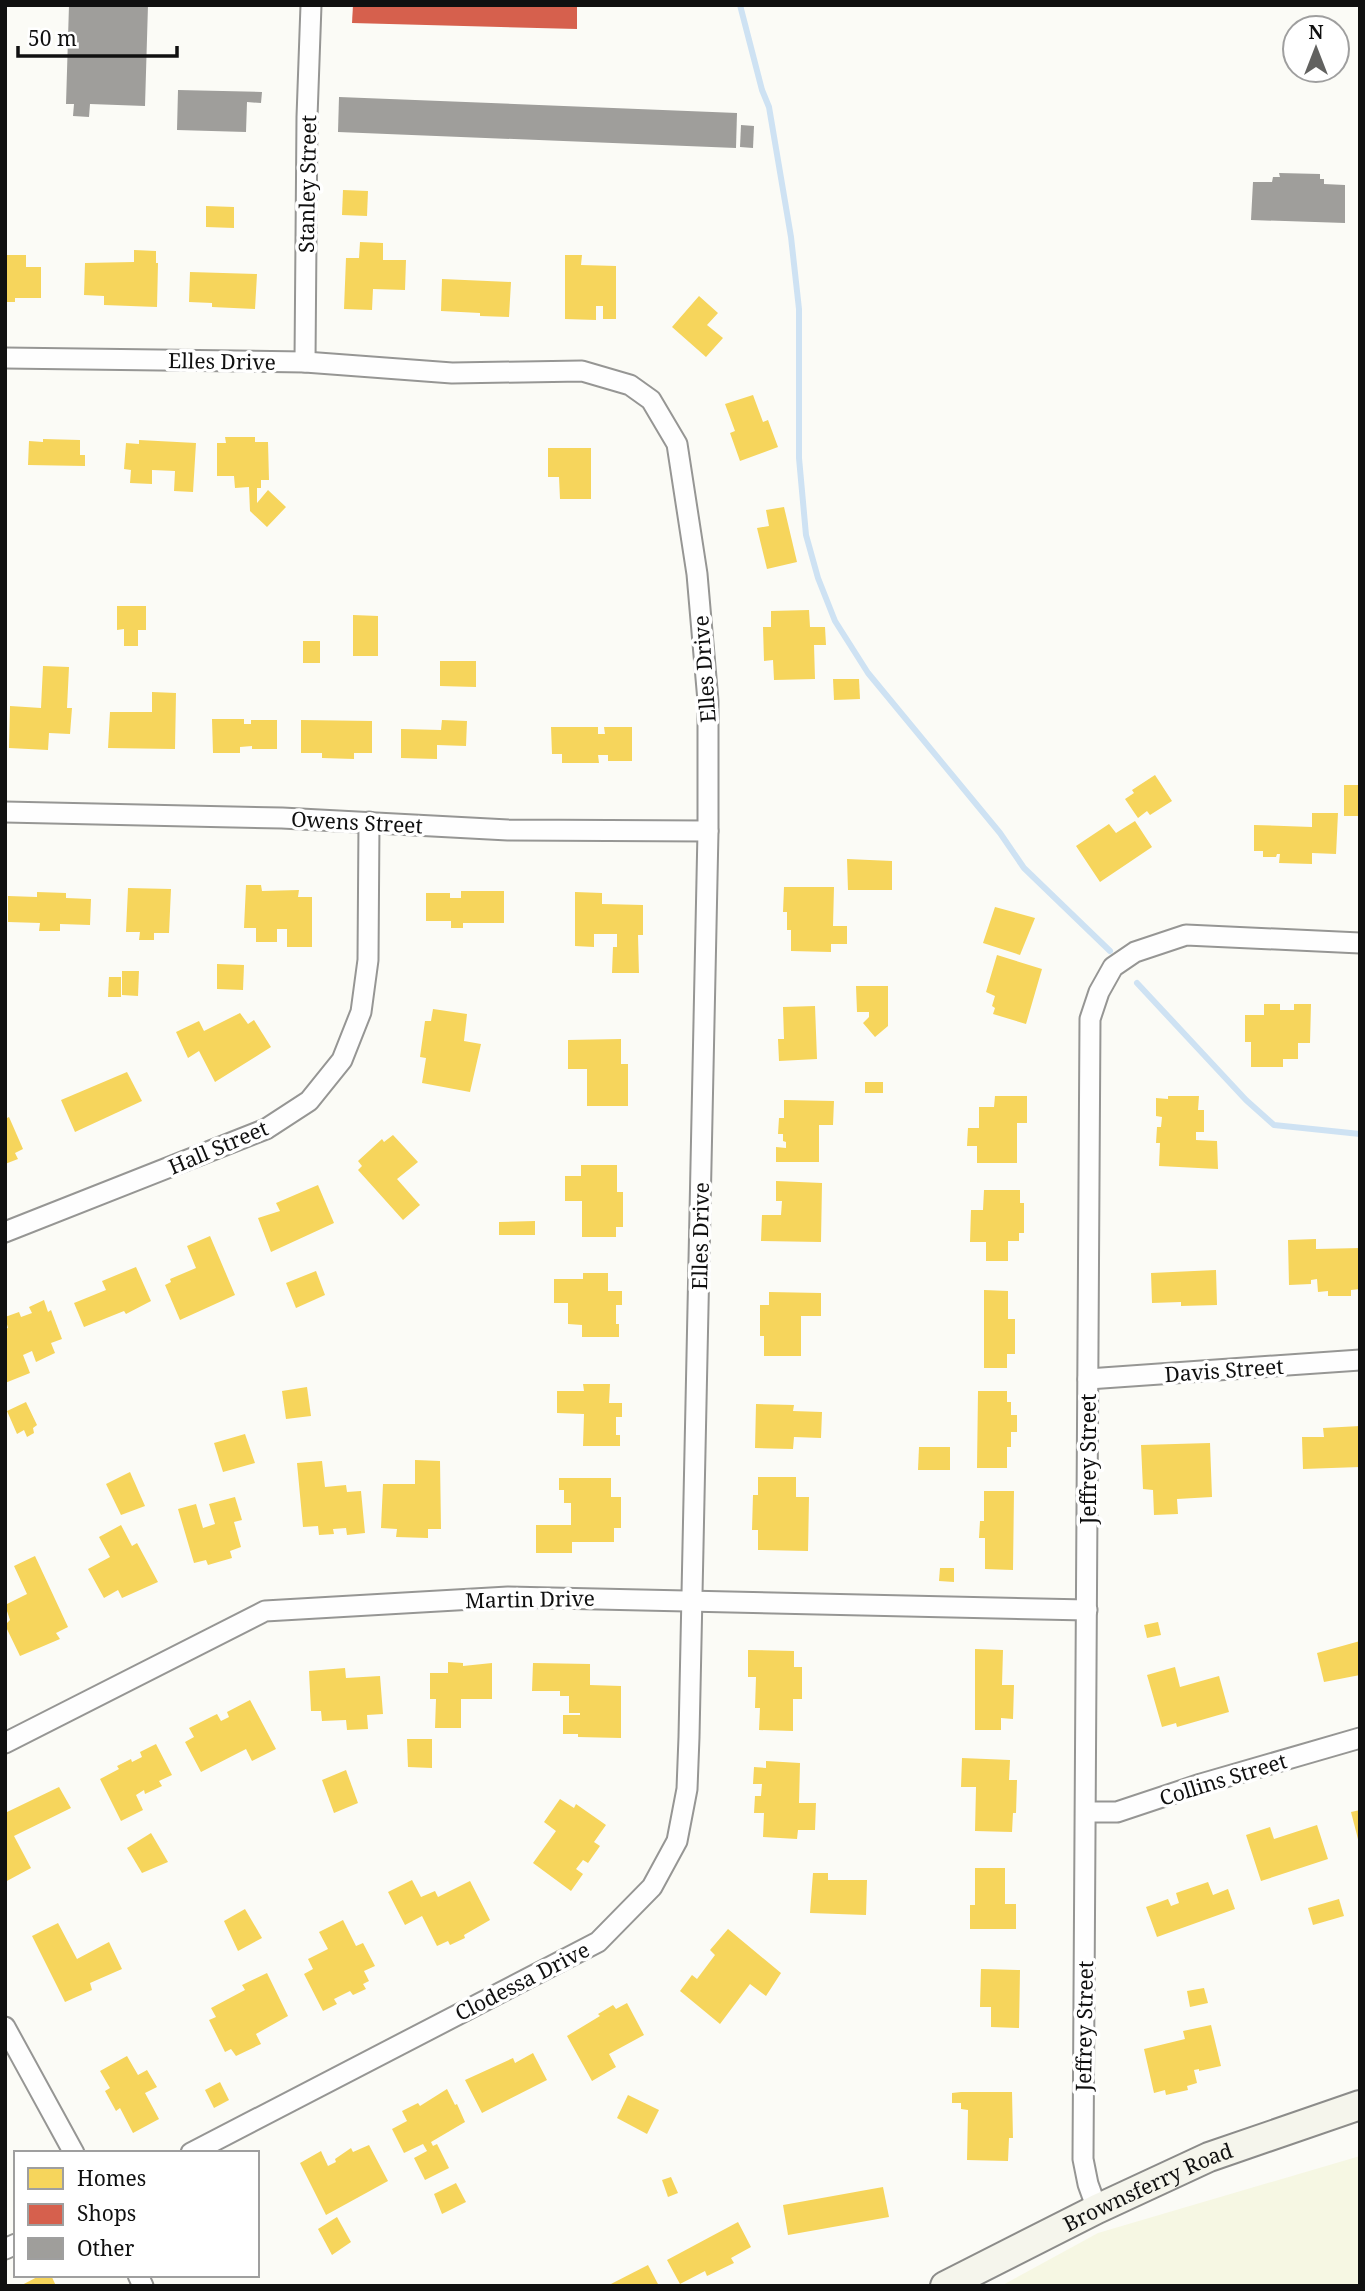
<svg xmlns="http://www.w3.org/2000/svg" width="1365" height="2291" viewBox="0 0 1365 2291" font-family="'Noto Serif',serif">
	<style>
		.farmland { fill: #f6f7e3 }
		.homes { fill: #f6d55c }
		.shops { fill: #d6604d }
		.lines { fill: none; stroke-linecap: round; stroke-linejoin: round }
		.stream { stroke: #cee2f3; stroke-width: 6 }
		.building { fill: #9f9e9b }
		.street-casing { stroke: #969694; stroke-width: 23 }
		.secondary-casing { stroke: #8c8c8a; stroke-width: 32 }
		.street { stroke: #fefefe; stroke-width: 19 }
		.secondary { stroke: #f5f5ec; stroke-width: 28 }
		.labels { text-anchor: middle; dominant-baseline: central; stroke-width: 7; stroke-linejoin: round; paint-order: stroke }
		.street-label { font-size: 21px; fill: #101010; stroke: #fff }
	</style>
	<rect width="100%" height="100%" fill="#fbfbf6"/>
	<!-- farmland -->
	<polygon class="farmland" points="1360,2156 1360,2286 1001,2286 1098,2233"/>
	<!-- homes -->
	<g class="homes">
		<polygon points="343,190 368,191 367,216 342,215"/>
		<polygon points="206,206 234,207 234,228 206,227"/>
		<polygon points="360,242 383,243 383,260 406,260 405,290 373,289 372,310 344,309 346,258 359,258"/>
		<polygon points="134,250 156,251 156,263 158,263 157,307 104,305 104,296 84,295 85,263 134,262"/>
		<polygon points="6,255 26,255 26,267 41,267 41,298 15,298 15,302 5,302"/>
		<polygon points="565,255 582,255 581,265 616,266 616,319 603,319 603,306 596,306 596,320 565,319"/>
		<polygon points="190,272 257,274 255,309 212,307 212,303 189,302"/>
		<polygon points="442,279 511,282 509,317 480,316 480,313 441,311"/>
		<polygon points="699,296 718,313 707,325 723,338 706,357 672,327"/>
		<polygon points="753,395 763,422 768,420 778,447 740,461 730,433 735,431 725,404"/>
		<polygon points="225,437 255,437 255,442 268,442 269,480 261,480 261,488 257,488 257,503 268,490 286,507 267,527 250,511 249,487 235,488 234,476 217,476 217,443 226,443"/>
		<polygon points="43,439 80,440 80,455 85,455 85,466 28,465 29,441 43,442"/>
		<polygon points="139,440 196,443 193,492 174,491 175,471 152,470 152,484 130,483 131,470 124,469 126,443 139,444"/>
		<polygon points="548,448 591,448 591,499 560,499 559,477 548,477"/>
		<polygon points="784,507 797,562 767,569 757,528 769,526 766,510"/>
		<polygon points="117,606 146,606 146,630 138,630 138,646 124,646 124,629 117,630"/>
		<polygon points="809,610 810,627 825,627 826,645 814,645 815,679 774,680 773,660 764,661 763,627 771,627 771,611"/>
		<polygon points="353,615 378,616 378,656 353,656"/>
		<rect x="303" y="641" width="17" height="22"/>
		<polygon points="440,661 476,661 476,687 440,686"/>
		<polygon points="43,666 69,667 67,708 72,708 70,734 49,733 48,750 9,748 10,706 41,708"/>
		<polygon points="833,679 859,679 860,699 834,700"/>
		<polygon points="152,692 176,693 175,749 108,748 110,712 152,712"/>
		<polygon points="212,719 244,719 244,724 251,724 251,720 277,720 277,749 252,749 252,746 240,747 240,753 213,753"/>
		<polygon points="301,720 372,721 372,753 354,753 354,759 322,758 322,753 301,753"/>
		<polygon points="442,720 467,721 466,746 437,745 437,759 401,758 401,729 441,730"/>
		<polygon points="551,727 598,727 598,734 605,734 604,727 632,727 632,761 608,761 608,755 598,755 599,763 562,763 562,754 552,754"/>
		<polygon points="1155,775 1172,801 1150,815 1147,811 1138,818 1125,799 1134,793 1132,790"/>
		<rect x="1344" y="785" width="16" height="31"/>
		<polygon points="1312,813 1338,813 1336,854 1312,853 1312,864 1279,863 1280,854 1277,854 1276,857 1263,857 1263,851 1254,851 1254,825 1312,827"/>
		<polygon points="1135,821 1152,847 1100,882 1076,846 1109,824 1116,833"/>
		<polygon points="847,859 892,861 892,890 848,890"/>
		<polygon points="246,885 261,885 262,891 299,890 298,897 312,897 312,947 287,947 287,929 277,929 277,942 256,942 256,928 244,928"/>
		<polygon points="784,887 834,887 833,926 847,926 847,944 831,944 831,952 791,951 791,930 787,930 787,912 783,912"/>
		<polygon points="128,888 171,889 169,933 154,933 154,940 139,940 140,932 126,932"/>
		<polygon points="461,891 504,891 504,923 463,923 463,928 451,928 451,921 426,921 426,893 450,893 450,898 461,898"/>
		<polygon points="37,892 66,893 66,898 91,899 90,925 60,924 60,931 39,931 40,923 8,922 8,896 37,897"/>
		<polygon points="575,892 602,893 602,904 643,905 643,935 638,935 639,973 612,973 613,947 617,947 617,934 594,934 594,947 575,946"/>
		<polygon points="995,907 1035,918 1020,955 983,943"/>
		<polygon points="997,955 1042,969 1026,1024 993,1014 995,1008 992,1006 995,996 986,992"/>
		<polygon points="217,964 244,965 243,990 217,989"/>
		<polygon points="122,971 139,971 138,996 122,995"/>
		<polygon points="109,977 121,977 121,997 108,997"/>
		<polygon points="856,986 888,986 888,1026 875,1037 863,1023 869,1017 869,1012 857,1012"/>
		<polygon points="1264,1004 1280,1004 1280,1010 1294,1010 1294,1004 1311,1004 1310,1043 1298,1043 1298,1059 1283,1059 1283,1067 1251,1067 1251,1042 1245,1042 1245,1015 1264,1015"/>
		<polygon points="815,1006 817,1059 779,1061 778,1039 784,1039 783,1007"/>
		<polygon points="433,1009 467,1014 464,1041 481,1044 470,1092 422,1083 426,1058 420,1057 425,1021 431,1021"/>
		<polygon points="240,1013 248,1024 254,1020 271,1047 215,1082 199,1051 188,1058 176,1032 199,1021 204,1031"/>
		<polygon points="621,1039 621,1064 628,1064 628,1106 587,1106 587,1069 568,1069 568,1040"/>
		<polygon points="127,1072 142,1101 75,1132 61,1100"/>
		<rect x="865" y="1082" width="18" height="11"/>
		<polygon points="995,1096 1027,1096 1027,1123 1017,1123 1017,1163 977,1163 977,1146 967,1146 968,1128 979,1128 979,1107 994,1107"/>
		<polygon points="1168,1096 1199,1096 1198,1110 1204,1110 1204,1132 1196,1132 1196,1140 1217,1141 1218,1169 1159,1166 1160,1143 1156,1143 1157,1127 1161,1127 1162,1117 1156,1116 1156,1098 1168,1099"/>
		<polygon points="784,1100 834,1101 833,1125 819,1125 819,1162 776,1162 776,1147 786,1148 786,1142 783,1141 783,1134 778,1134 779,1118 784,1118"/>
		<polygon points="9,1117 23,1149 15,1153 18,1159 5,1164 5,1119"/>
		<polygon points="393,1135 418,1162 397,1179 420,1205 403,1220 358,1170 362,1166 358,1161 382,1139 384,1142"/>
		<polygon points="581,1165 617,1165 617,1192 623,1192 623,1227 616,1227 616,1237 582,1237 582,1201 565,1201 565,1176 581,1176"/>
		<polygon points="776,1181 822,1183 821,1242 761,1241 762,1215 781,1215 782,1201 776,1201"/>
		<polygon points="318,1185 334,1223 271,1252 258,1218 280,1211 276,1203"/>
		<polygon points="984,1190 1020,1190 1020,1203 1024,1203 1024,1233 1019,1233 1019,1241 1008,1241 1008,1261 986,1261 986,1242 970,1242 971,1210 983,1210"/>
		<polygon points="535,1221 535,1235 499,1235 499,1222"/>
		<polygon points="210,1236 235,1295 180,1320 165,1285 171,1282 170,1279 196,1268 187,1246"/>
		<polygon points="1316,1239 1316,1249 1360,1248 1360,1289 1351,1290 1351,1296 1328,1296 1328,1291 1318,1292 1317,1279 1311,1280 1311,1284 1289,1285 1288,1240"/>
		<polygon points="136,1267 151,1301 126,1314 124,1311 84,1327 74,1303 106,1290 102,1281"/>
		<polygon points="1216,1270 1217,1305 1181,1306 1181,1302 1152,1303 1151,1273"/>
		<polygon points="316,1271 325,1295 296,1308 286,1283"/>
		<polygon points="583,1273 608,1273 608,1291 622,1291 622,1305 616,1305 616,1324 619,1324 619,1337 582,1337 582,1325 568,1324 568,1303 554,1303 554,1279 583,1279"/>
		<polygon points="984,1290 1008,1291 1008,1319 1015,1319 1015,1354 1007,1354 1007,1368 984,1368"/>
		<polygon points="769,1292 821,1293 821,1316 801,1316 801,1356 764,1356 764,1336 760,1336 760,1305 769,1305"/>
		<polygon points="44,1300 48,1312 51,1310 62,1339 51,1343 55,1353 36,1362 32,1351 23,1355 30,1373 5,1383 5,1329 8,1328 5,1317 19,1312 21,1317 32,1313 29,1307"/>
		<polygon points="583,1384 610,1384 609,1403 622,1403 622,1417 616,1417 616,1435 620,1435 620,1446 583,1446 584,1414 557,1413 557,1391 584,1391"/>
		<polygon points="307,1387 311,1416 286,1419 282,1391"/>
		<polygon points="978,1391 1007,1391 1007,1402 1011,1402 1011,1415 1017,1415 1017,1432 1011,1432 1011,1447 1007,1447 1007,1468 977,1468"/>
		<polygon points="26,1402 37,1425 33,1428 34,1433 27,1437 24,1430 17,1434 7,1411"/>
		<polygon points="756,1404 794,1405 793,1411 822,1412 821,1438 794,1437 793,1449 755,1448"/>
		<polygon points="1360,1426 1360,1467 1303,1469 1302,1437 1324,1437 1323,1428"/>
		<polygon points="245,1434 255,1463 223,1472 214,1443"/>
		<polygon points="1210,1443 1212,1497 1177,1499 1178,1514 1154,1515 1153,1490 1143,1489 1141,1445"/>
		<polygon points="919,1447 950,1447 950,1470 918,1470"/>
		<polygon points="415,1460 440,1461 441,1529 428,1529 428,1538 396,1537 397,1529 381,1528 383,1484 415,1484"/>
		<polygon points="322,1461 325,1487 346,1485 347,1492 361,1491 365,1533 347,1535 346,1528 333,1529 334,1534 319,1535 318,1526 303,1527 297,1463"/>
		<polygon points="130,1472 145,1506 121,1515 106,1484"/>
		<polygon points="758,1477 796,1477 796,1497 809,1497 808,1551 758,1550 758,1530 752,1530 753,1495 758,1495"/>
		<polygon points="559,1478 611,1478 611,1497 621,1497 621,1528 614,1528 614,1542 572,1542 572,1553 536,1553 536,1525 571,1525 571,1503 564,1503 564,1490 559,1490"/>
		<polygon points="984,1491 1014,1491 1013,1570 985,1569 985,1538 979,1538 980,1521 984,1521"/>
		<polygon points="235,1497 242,1520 234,1522 241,1547 230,1551 232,1558 208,1565 206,1560 194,1563 178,1509 196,1504 203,1528 215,1524 209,1504"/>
		<polygon points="121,1525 132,1546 137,1543 158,1582 122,1598 118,1590 104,1598 88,1569 110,1557 99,1537"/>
		<polygon points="35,1556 68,1627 56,1633 60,1639 20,1656 5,1625 10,1620 5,1605 27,1594 14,1566"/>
		<polygon points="940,1568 954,1568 954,1582 939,1581"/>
		<polygon points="1158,1622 1161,1635 1147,1638 1144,1625"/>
		<polygon points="1360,1641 1360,1675 1324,1682 1317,1653"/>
		<polygon points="975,1649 1003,1650 1002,1685 1014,1685 1013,1719 1001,1718 1001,1730 975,1730"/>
		<polygon points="748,1650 794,1651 794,1667 802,1667 802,1699 793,1699 793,1731 759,1730 760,1708 755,1708 756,1677 748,1677"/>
		<polygon points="448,1662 463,1663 463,1666 492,1663 492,1699 461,1699 461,1728 435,1728 436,1699 430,1699 430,1673 448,1673"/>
		<polygon points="533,1663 590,1664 590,1685 621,1686 621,1738 578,1737 578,1734 563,1734 563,1715 580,1715 580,1713 569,1713 569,1696 560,1696 560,1691 532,1691"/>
		<polygon points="1175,1667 1180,1687 1219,1676 1229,1712 1177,1727 1176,1723 1162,1727 1147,1675"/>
		<polygon points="345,1668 346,1678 380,1676 383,1714 367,1715 368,1729 347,1730 346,1720 322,1721 321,1711 311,1711 309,1671"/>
		<polygon points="250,1700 276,1749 252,1761 246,1749 201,1772 185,1742 194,1737 189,1728 217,1714 221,1721 229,1717 227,1712"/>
		<polygon points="407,1739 432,1739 432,1768 408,1767"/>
		<polygon points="156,1744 172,1775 159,1781 162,1786 145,1794 144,1790 136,1795 143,1810 121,1821 100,1779 119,1769 117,1766 131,1759 132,1762 142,1757 140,1752"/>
		<polygon points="962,1758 1010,1760 1009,1780 1017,1780 1016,1813 1013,1813 1012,1832 975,1831 976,1787 961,1787"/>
		<polygon points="766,1761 800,1763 799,1803 816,1803 815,1830 798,1830 797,1839 763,1837 764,1813 754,1813 755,1796 761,1796 762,1784 753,1784 754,1767 766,1768"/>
		<polygon points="346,1770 358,1803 334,1813 322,1780"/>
		<polygon points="59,1787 71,1808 14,1836 31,1868 5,1882 5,1813"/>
		<polygon points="560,1799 574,1808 576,1804 606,1825 594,1842 600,1846 588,1863 583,1860 576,1869 583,1874 571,1891 533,1863 556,1831 544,1822"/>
		<polygon points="1360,1810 1360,1842 1359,1843 1351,1812"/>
		<polygon points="1317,1825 1328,1859 1261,1881 1246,1835 1270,1827 1274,1839"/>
		<polygon points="151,1833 168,1862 142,1873 127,1848"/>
		<polygon points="975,1868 1005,1868 1005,1904 1016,1904 1016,1929 970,1929 970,1905 975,1905"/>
		<polygon points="813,1873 828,1873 828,1880 867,1880 866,1915 810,1913"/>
		<polygon points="412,1880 421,1897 435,1891 438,1897 470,1881 490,1920 464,1935 465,1938 450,1945 448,1941 437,1946 422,1916 405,1925 388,1892"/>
		<polygon points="1208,1882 1213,1895 1228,1889 1235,1909 1157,1937 1146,1907 1168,1899 1171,1906 1179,1903 1176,1893"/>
		<polygon points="1339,1899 1344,1916 1313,1925 1308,1908"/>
		<polygon points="245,1909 262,1938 238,1951 224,1921"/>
		<polygon points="343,1920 356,1946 363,1943 375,1966 364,1971 369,1981 363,1984 366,1989 353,1995 350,1991 334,1999 337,2004 323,2011 304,1974 313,1969 308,1959 328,1949 319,1932"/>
		<polygon points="58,1923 77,1959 109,1942 122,1969 90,1983 92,1990 65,2002 32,1936"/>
		<polygon points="728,1929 781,1973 766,1996 750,1984 720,2024 680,1991 692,1975 697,1979 715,1955 710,1950"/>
		<polygon points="981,1969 1020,1970 1019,2028 991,2027 991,2007 980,2007"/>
		<polygon points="267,1973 288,2016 256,2034 261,2044 236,2056 231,2049 225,2052 209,2020 216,2017 211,2008 245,1990 242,1985"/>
		<polygon points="1204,1988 1208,2003 1190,2007 1187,1991"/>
		<polygon points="627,2003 644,2035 609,2054 616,2067 592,2081 567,2036 600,2016 598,2014 613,2005 616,2009"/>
		<polygon points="1211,2025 1221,2066 1199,2071 1199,2069 1194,2070 1197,2083 1187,2086 1188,2090 1166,2095 1165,2090 1154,2093 1144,2049 1185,2039 1183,2031"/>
		<polygon points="533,2053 547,2080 482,2113 465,2080 513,2058 515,2063"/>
		<polygon points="127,2056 138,2075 147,2070 157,2087 145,2093 159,2119 133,2133 120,2108 116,2111 105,2091 110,2088 100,2071"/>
		<polygon points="220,2082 229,2100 214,2108 205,2090"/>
		<polygon points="447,2089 455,2105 457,2104 465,2122 431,2142 433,2146 437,2144 449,2168 425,2180 414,2158 427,2151 423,2144 404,2153 392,2129 407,2121 402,2111 418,2103 420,2106"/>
		<polygon points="961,2092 1012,2092 1013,2138 1009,2138 1008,2161 967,2160 968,2110 961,2109 961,2103 952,2103 952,2093"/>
		<polygon points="628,2095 659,2110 647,2134 617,2118"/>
		<polygon points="369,2145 388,2181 326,2215 300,2163 321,2151 328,2166 336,2162 335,2159 351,2148 353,2152"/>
		<polygon points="671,2177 678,2193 668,2197 662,2180"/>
		<polygon points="456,2183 466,2202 442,2214 434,2194"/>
		<polygon points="883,2187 889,2217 788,2235 783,2205"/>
		<polygon points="337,2217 351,2242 332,2255 318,2229"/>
		<polygon points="738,2222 751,2247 731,2258 734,2263 707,2276 705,2271 680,2284 667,2260"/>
		<polygon points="648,2265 659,2286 607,2286"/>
		<polygon points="41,2275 51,2275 56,2286 20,2286"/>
	</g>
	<!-- shops -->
	<polygon class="shops" points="353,5 577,5 577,29 352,23"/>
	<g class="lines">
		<!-- stream -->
		<g class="stream">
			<polyline points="740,5 762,90 769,107 791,237 799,309 799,458 806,535 818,578 835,621 868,673 1000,833 1024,868 1110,951"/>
			<polyline points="1137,983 1246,1100 1274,1125 1360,1134"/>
		</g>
	</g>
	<!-- building -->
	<g class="building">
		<polygon points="69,5 148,5 145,106 90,104 89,117 73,116 74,104 66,104"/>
		<polygon points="178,90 262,92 261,103 247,102 246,132 177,130"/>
		<polygon points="339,97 737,113 736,148 338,132"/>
		<polygon points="741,125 754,126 753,148 740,147"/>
		<polygon points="1279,173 1320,174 1320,179 1324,179 1324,184 1345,185 1345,223 1251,220 1253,182 1272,182 1273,177 1280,177"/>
	</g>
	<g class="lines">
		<defs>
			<g id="street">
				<polyline points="5,358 305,362 452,373 582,371 630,385 651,400 677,444 697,574 708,701 708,831 689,1737 687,1789 677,1841 652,1887 598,1942 191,2153"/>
				<polyline points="305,362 307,117 311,5"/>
				<polyline points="5,812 282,818 508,830 708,831"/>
				<polyline points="5,1232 266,1129 309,1101 342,1060 361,1012 368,960 369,822"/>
				<polyline points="1088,1379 1360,1360"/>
				<polyline points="5,1743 265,1611 508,1597 1087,1610"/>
				<polyline points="1086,1812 1117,1812 1201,1784 1360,1738"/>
				<polyline points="5,2027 74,2153"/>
				<polyline points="1097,2209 1088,2184 1083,2159 1090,1019 1099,992 1113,967 1135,952 1186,935 1360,943"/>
				<polyline points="5,2249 16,2244"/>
				<polyline points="138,2275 143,2286"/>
			</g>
			<g id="secondary">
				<path id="s1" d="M945,2286L1097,2209L1209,2157L1360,2105"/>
			</g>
		</defs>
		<!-- street casing -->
		<use href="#street" class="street-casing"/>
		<!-- secondary casing -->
		<use href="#secondary" class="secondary-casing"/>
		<!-- street -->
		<use href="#street" class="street"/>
		<!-- secondary -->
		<use href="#secondary" class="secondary"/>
	</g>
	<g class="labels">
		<!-- street labels -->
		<g class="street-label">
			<text transform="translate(307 184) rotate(-89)">Stanley Street</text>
			<text transform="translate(222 361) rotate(1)">Elles Drive</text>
			<text transform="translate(704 669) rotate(-94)">Elles Drive</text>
			<text transform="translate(357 822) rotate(3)">Owens Street</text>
			<text transform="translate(218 1147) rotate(-23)">Hall Street</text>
			<text transform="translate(700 1236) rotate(-89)">Elles Drive</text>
			<text transform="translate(1224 1370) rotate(-4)">Davis Street</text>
			<text transform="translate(1088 1459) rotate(-90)">Jeffrey Street</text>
			<text transform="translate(530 1599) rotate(-1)">Martin Drive</text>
			<text transform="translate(1223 1779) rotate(-17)">Collins Street</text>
			<text transform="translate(522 1981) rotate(-27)">Clodessa Drive</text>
			<text transform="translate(1084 2026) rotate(-89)">Jeffrey Street</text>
			<text stroke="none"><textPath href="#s1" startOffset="226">Brownsferry Road</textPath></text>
		</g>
	</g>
	<!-- border -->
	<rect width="1365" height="2291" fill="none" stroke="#101010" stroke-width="14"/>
	<!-- legend -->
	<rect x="14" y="2151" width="245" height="126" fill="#ffffff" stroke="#9f9f9f" stroke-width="2"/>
	<rect x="28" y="2168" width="35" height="21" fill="#f6d55c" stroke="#9f9f9f" stroke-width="2"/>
	<text x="77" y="2186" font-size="21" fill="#101010">Homes</text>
	<rect x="28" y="2204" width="35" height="21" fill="#d6604d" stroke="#9f9f9f" stroke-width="2"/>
	<text x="77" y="2221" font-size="21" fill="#101010">Shops</text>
	<rect x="28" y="2238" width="35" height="21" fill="#9f9e9b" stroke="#9f9f9f" stroke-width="2"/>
	<text x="77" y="2256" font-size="21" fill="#101010">Other</text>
	<!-- north arrow -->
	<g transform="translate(1316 49)"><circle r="33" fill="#ffffff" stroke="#9f9f9f" stroke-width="2"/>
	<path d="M0-5L12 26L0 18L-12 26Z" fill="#626260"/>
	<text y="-10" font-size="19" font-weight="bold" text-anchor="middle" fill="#101010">N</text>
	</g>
	<!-- scale -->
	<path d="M18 46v10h159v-10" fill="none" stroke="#101010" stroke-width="3.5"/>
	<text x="28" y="46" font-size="21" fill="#101010" stroke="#ffffff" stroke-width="5" paint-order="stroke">50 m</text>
</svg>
